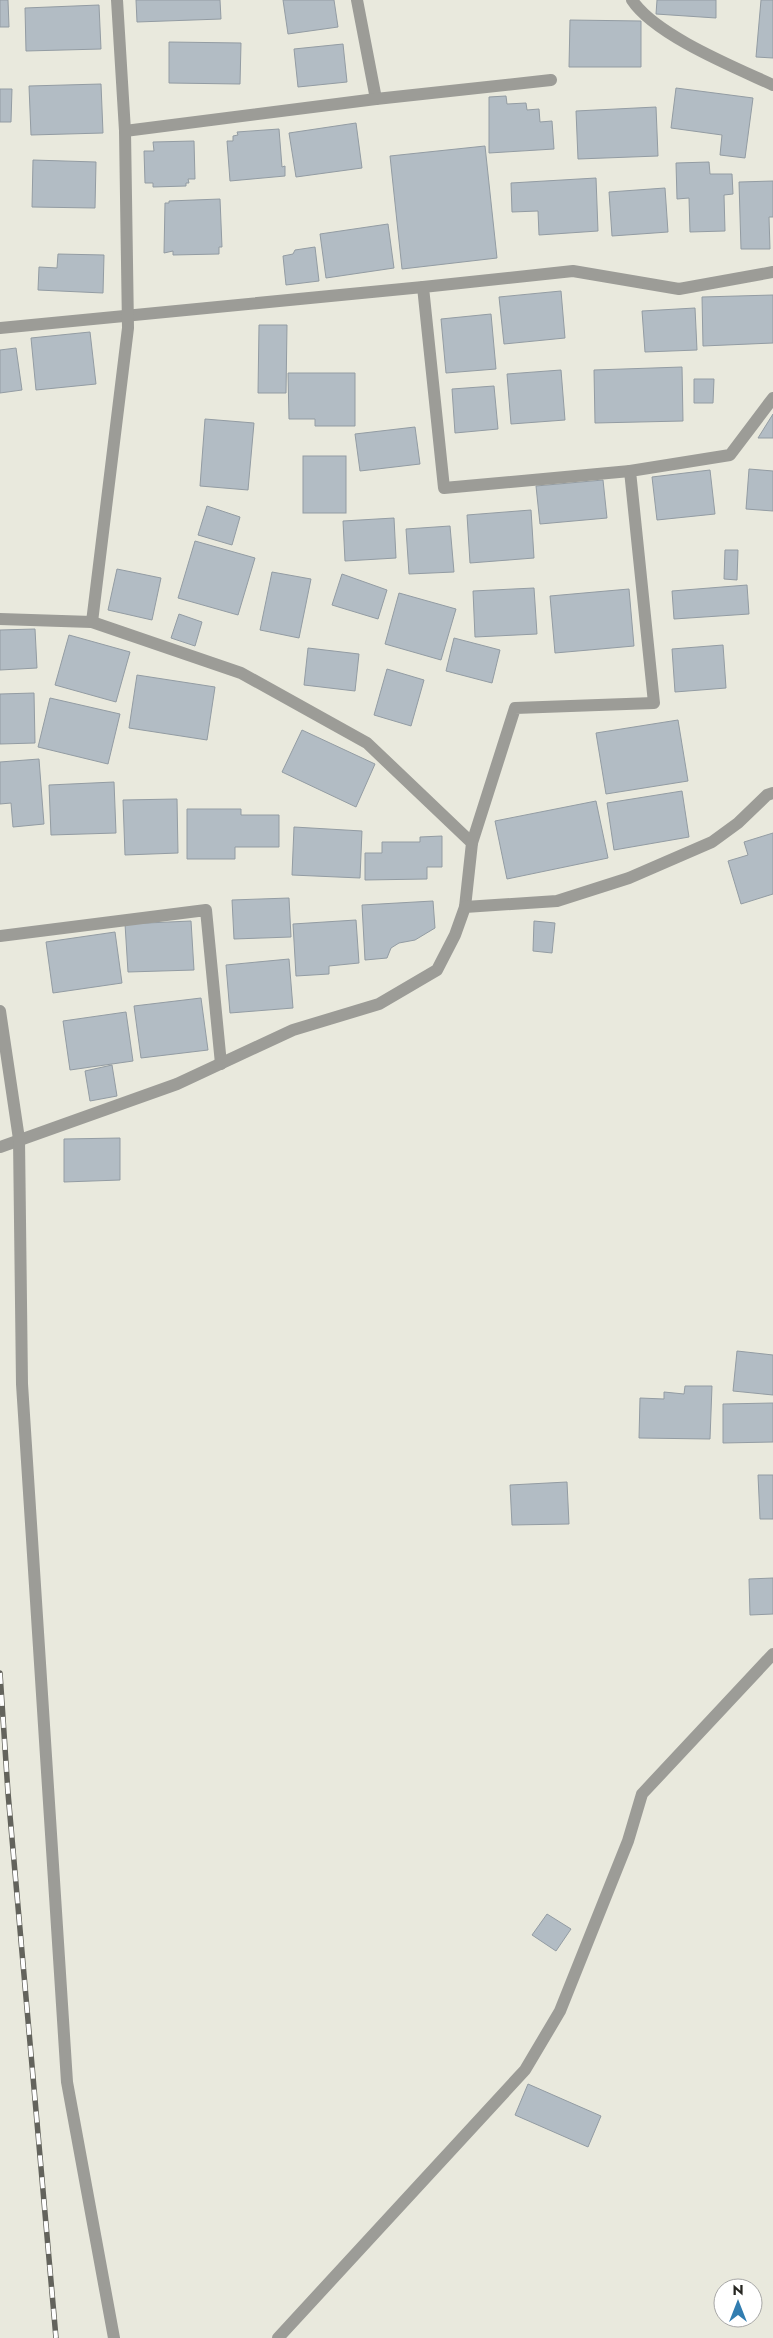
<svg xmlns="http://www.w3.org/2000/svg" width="773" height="2338" viewBox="0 0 773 2338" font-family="Jost,sans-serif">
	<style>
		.building { fill: #b2bcc4; stroke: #939ca3 }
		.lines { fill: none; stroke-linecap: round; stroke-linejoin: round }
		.service { stroke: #9c9c97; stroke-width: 12 }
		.minor { stroke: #9c9c97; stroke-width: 12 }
		.tertiary { stroke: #9c9c97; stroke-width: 12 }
		.rail-casing { stroke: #63635c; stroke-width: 5.5 }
		.rail { stroke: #fff; stroke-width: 4; stroke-dasharray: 11; stroke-linecap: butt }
	</style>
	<rect width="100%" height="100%" fill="#e9e9dd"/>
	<!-- building -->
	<g class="building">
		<polygon points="0,0 8,0 9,27 0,27"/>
		<polygon points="136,0 220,0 221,19 137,22"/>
		<polygon points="283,0 334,0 338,27 288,34"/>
		<polygon points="657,0 716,0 716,18 656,14"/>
		<polygon points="761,0 773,0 773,58 756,57"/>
		<polygon points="99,5 101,49 26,51 25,8"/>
		<polygon points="570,20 641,21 641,67 569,67"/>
		<polygon points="169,42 241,43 240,84 169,83"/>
		<polygon points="343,44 347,82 298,87 294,49"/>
		<polygon points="101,84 103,133 31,135 29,86"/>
		<polygon points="676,88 753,98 745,158 720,155 722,135 671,128"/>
		<polygon points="0,89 12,89 11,122 0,122"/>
		<polygon points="506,96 507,104 526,103 527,110 539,109 540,122 552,121 554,149 489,153 489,97"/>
		<polygon points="656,107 658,156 578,159 576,111"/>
		<polygon points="356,123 362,168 296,177 289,133"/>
		<polygon points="279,129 282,167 285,166 285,176 230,181 227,141 233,141 233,136 238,135 237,132"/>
		<polygon points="194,141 195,179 188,179 189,183 186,183 186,186 153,187 153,183 145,183 144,151 154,151 153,142"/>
		<polygon points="485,146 497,258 402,269 390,156"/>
		<polygon points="33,160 96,162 95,208 32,207"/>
		<polygon points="709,162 710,174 732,174 733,194 724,195 725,231 690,232 689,198 677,199 676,163"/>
		<polygon points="596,178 598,231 539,235 538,211 512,212 511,183"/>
		<polygon points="773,181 773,217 769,217 770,249 741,249 739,182"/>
		<polygon points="665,188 668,232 612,236 609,192"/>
		<polygon points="220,199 222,247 219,247 219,254 173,255 173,251 164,253 165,203 169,203 169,201"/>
		<polygon points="388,224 394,268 326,278 320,234"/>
		<polygon points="315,247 319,281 286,285 283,256 293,254 295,250"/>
		<polygon points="58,254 104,255 103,293 38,290 39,267 57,268"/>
		<polygon points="561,291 565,338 504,344 499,297"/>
		<polygon points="773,295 773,343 703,346 702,297"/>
		<polygon points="695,308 697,350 645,352 642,311"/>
		<polygon points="491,314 496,369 446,373 441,319"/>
		<polygon points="259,325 287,325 286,393 258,393"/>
		<polygon points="90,332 96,384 36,390 31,338"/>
		<polygon points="16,348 22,390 0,393 0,350"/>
		<polygon points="682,367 683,421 595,423 594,370"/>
		<polygon points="561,370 565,420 511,424 507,374"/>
		<polygon points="288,373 355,373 355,426 315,426 315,419 289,419"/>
		<polygon points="694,379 714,379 713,403 694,403"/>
		<polygon points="494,386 498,429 455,433 452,389"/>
		<polygon points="773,414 773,438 758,438"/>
		<polygon points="205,419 254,423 248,490 200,486"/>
		<polygon points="415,427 420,464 360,471 355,434"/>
		<rect x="303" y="456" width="43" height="57"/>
		<polygon points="749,469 773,471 773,511 746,509"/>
		<polygon points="710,470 715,514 657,520 652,477"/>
		<polygon points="603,480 607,518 540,524 536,486"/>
		<polygon points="207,506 240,517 232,545 198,535"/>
		<polygon points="531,510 534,558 470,563 467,515"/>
		<polygon points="394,518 396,558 345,561 343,521"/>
		<polygon points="450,526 454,572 409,574 406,529"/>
		<polygon points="195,541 255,558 238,615 178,598"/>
		<polygon points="725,550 738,550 737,580 724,579"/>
		<polygon points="117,569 161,578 152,620 108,610"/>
		<polygon points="272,572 311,579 299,638 260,630"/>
		<polygon points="342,574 387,590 378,619 332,605"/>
		<polygon points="747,585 749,614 674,619 672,591"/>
		<polygon points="534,588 537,634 475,637 473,591"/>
		<polygon points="629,589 634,646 555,653 550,596"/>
		<polygon points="399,593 456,609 441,660 385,644"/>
		<polygon points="179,614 202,622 195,646 171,638"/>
		<polygon points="35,629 37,668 0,670 0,630"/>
		<polygon points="69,635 130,652 116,702 55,685"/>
		<polygon points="454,638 500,650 492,683 446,671"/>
		<polygon points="723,645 726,688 675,692 672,649"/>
		<polygon points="308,648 359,654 355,691 304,685"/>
		<polygon points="387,669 424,680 411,726 374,715"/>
		<polygon points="137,675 215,687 207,740 129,728"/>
		<polygon points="34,693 35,743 0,744 0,694"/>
		<polygon points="50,698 120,714 108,764 38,747"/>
		<polygon points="678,720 688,781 606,794 596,733"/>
		<polygon points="302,730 375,764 356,807 282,772"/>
		<polygon points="39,759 44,824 13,827 11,803 0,804 0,762"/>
		<polygon points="114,782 116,833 51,835 49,785"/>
		<polygon points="682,791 689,837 614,850 607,803"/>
		<polygon points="177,799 178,853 125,855 123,800"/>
		<polygon points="596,801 608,858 507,879 495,821"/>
		<polygon points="187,809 241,809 241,815 279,815 279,847 235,847 235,859 187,859"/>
		<polygon points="294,827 362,831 360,878 292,875"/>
		<polygon points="773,833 773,894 741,904 728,861 748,855 744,842"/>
		<polygon points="442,836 442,867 427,867 427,879 365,880 365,853 382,853 382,842 420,842 420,837"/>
		<polygon points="289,898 291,937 234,939 232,900"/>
		<polygon points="433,901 435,928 415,940 399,943 391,948 387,958 365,960 362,905"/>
		<polygon points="356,920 359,963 329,966 329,974 296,976 293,924"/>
		<polygon points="191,921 194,970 128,972 125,924"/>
		<polygon points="534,921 555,923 552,953 533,951"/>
		<polygon points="115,932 122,983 53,993 46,942"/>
		<polygon points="289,959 293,1008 230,1013 226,965"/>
		<polygon points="201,998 208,1050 141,1058 134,1006"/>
		<polygon points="126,1012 133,1061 70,1070 63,1021"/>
		<polygon points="112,1065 117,1096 90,1101 85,1071"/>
		<polygon points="120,1138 120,1180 64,1182 64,1139"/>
		<polygon points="737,1351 773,1355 773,1395 733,1391"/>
		<polygon points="685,1386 712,1386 710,1439 639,1438 640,1398 664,1399 664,1392 684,1394"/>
		<polygon points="773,1403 773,1442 723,1443 723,1404"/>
		<polygon points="758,1475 773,1475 773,1519 760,1519"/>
		<polygon points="567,1482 569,1524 512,1525 510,1485"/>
		<polygon points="773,1578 773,1614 750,1615 749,1579"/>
		<polygon points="547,1914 571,1929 556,1951 532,1935"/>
		<polygon points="528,2084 601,2116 588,2147 515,2115"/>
	</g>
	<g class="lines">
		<!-- service -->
		<polyline class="service" points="0,936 206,910 221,1064"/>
		<!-- minor -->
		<g class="minor">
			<polyline points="357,0 376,99"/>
			<path d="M632,0C655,35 734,67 773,85"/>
			<polyline points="125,131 376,99 551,80"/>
			<polyline points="0,328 423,287"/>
			<polyline points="630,471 444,488 423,287 573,271 679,289 773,272"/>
			<polyline points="0,619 92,622 128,328 125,131 117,0"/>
			<polyline points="92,622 241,673 367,743 472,843 465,907"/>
			<polyline points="472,843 515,708 654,703 630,471 730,455 773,398"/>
			<polyline points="0,1147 177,1084 293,1030 379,1004 437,970 455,935 465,907 557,901 629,878 712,842 738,823 767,795 773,793"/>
			<polyline points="278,2338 525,2070 560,2011 628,1841 642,1794 773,1654"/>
		</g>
		<!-- tertiary -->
		<polyline class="tertiary" points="0,1011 19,1139 22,1384 67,2082 114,2338"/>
		<defs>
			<polyline id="rail" points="0,1673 8,1793 56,2338"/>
		</defs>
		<!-- rail casing -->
		<use href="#rail" class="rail-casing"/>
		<!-- rail -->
		<use href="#rail" class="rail"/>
	</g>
	<!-- north arrow -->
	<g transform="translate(738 2303)"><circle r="24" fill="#ffffff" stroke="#a8a8a7"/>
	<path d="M0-4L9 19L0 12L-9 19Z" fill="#327db0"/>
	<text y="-8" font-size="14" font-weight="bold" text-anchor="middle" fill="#262622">N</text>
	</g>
</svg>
